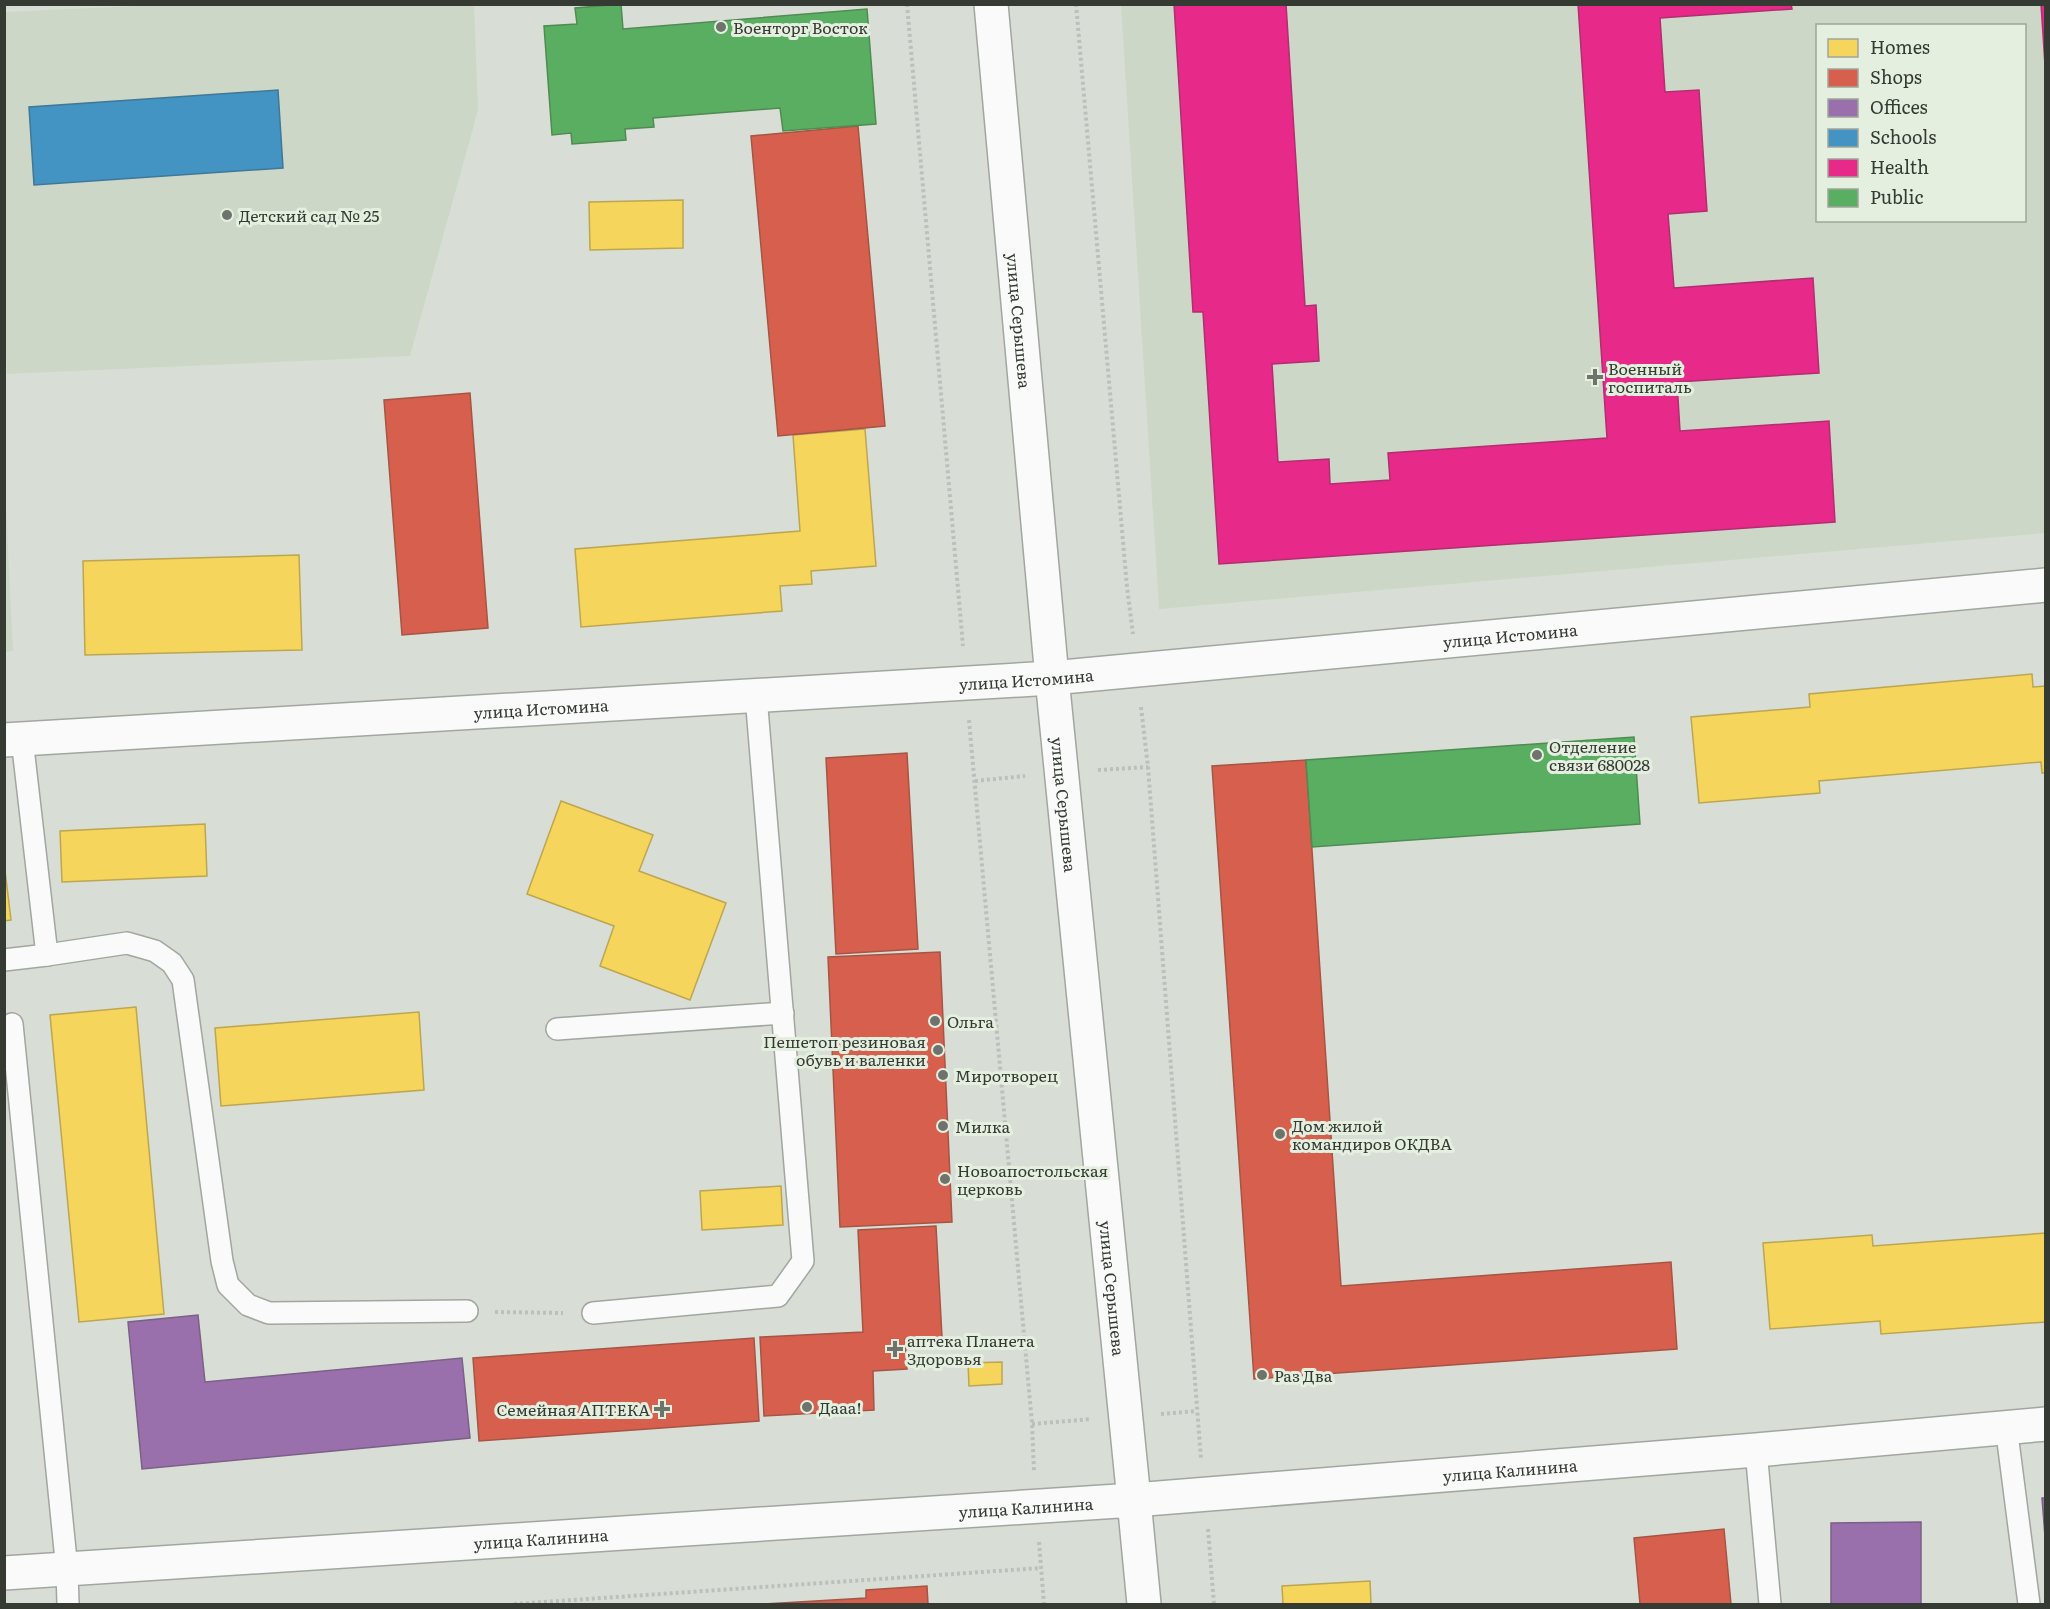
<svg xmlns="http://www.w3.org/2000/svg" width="2050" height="1609" viewBox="0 0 2050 1609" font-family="Literata,serif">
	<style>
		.built { fill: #ccd7c8; fill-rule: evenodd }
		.homes { fill: #f6d55c; stroke: #bca650; stroke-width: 1.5 }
		.shops { fill: #d6604d; stroke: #a65545; stroke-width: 1.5 }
		.offices { fill: #9970ab; stroke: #7b6087; stroke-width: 1.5 }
		.schools { fill: #4393c3; stroke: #3f7898; stroke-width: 1.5 }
		.health { fill: #e7298a; stroke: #b22e70; stroke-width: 1.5 }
		.public { fill: #5aae61; stroke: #4f8b53; stroke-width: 1.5 }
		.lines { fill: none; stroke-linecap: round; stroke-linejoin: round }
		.lane-casing { stroke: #a2a6a0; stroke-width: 24 }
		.street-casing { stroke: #a2a6a0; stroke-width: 36 }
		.secondary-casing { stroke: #a2a6a0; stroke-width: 36 }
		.primary-casing { stroke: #a2a6a0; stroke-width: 36 }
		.path { stroke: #bebfbc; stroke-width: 4; stroke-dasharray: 3 3; stroke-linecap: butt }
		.lane { stroke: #f9faf9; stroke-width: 21 }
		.street { stroke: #f9faf9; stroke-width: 33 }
		.secondary { stroke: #f9faf9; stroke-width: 33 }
		.primary { stroke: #f9faf9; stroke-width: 33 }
		.poi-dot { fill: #6e736c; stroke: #e4efe0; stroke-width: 2 }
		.labels { text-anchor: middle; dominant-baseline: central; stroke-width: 6; stroke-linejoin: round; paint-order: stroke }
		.poi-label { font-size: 16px; fill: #353a33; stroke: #e4efe0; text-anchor: start }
		.street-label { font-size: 16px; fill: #353a33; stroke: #e4efe0 }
	</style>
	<rect width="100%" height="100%" fill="#d8ded6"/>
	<!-- built -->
	<g class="built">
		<polygon points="180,4 474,5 478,110 410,356 7,374 4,319 4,12"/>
		<path d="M1121,5H2045V533L1159,609ZM1818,26H2024V220H1818Z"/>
		<polygon points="4,466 13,651 5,652 4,652"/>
	</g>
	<!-- homes -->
	<g class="homes">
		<polygon points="683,200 683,248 590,250 589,202"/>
		<polygon points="865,429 876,566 811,571 812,584 780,586 782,611 581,627 575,549 800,531 793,435"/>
		<polygon points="299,555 302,650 85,655 83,561"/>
		<polygon points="2032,674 2033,687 2046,686 2046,773 2042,773 2041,762 1819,781 1820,793 1699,803 1691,717 1810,707 1809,694"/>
		<polygon points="561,801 653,835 639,871 726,903 690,1000 600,966 614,926 527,894"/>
		<polygon points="205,824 207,876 62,882 60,831"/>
		<polygon points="4,862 11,920 4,921"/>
		<polygon points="136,1007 164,1314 79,1322 50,1015"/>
		<polygon points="419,1012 424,1090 221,1106 215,1028"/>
		<polygon points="781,1186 783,1225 702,1230 700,1191"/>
		<polygon points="2046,1233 2046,1322 1881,1334 1880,1321 1770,1329 1763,1243 1872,1235 1873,1246"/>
		<polygon points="1002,1362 1002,1384 969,1386 968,1363"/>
		<polygon points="1370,1581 1371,1604 1283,1604 1282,1586"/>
	</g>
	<!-- shops -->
	<g class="shops">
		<polygon points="858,126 885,426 778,436 751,136"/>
		<polygon points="470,393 488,628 402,635 384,400"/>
		<polygon points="907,753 918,949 836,954 826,758"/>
		<polygon points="1306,760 1341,1286 1671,1262 1677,1349 1254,1379 1212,766"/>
		<polygon points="940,952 952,1222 840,1227 828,957"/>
		<polygon points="936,1226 942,1337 905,1339 907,1369 873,1371 874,1410 764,1416 760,1337 863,1332 858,1230"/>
		<polygon points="754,1338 759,1421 479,1441 473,1358"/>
		<polygon points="1724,1529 1731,1604 1640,1604 1634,1538"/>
		<polygon points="927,1586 928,1604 764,1604 866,1598 866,1590"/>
	</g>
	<!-- offices -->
	<g class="offices">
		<polygon points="198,1315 205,1382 462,1358 470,1438 142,1469 128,1322"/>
		<polygon points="2042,1498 2046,1498 2046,1549"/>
		<polygon points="1921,1522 1921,1604 1831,1604 1831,1523"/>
	</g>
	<!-- schools -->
	<polygon class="schools" points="278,90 283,168 34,185 29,107"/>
	<!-- health -->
	<g class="health">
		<polygon points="1174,4 1286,4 1305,306 1316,305 1319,361 1272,364 1278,462 1329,459 1330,484 1390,480 1388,453 1607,438 1578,4 1791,4 1792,9 1660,18 1665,92 1699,90 1707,211 1668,214 1674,288 1813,278 1819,373 1677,382 1680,431 1829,421 1835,522 1219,564 1203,312 1193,312"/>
		<polygon points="2041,4 2046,4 2046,80"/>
	</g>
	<!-- public -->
	<g class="public">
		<polygon points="621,4 623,29 867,9 876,124 783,131 780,108 653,118 654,127 625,129 626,140 572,144 571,133 552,135 544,26 577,24 575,8"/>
		<polygon points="1634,737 1640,824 1312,847 1306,760"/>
	</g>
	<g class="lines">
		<defs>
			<g id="lane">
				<polyline points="47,955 127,943 155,951 172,963 183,980 222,1261 228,1285 248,1305 269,1313 467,1311"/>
				<polyline points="4,960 47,955 22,739"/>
				<polyline points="12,1024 67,1570 68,1604"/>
				<polyline points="557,1029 783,1013"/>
				<polyline points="593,1313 778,1296 803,1261 756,696"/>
				<polyline points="2006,1426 2029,1604"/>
				<polyline points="1756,1450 1770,1604"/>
			</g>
			<g id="street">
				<path id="s1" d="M4,740L1052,678L2046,585"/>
			</g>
			<g id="secondary">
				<path id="s2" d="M991,4L1052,678L1134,1500L1756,1450L2046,1424"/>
			</g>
			<g id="primary">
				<path id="s3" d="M4,1573L1134,1500L1144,1604"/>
			</g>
		</defs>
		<!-- lane casing -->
		<use href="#lane" class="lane-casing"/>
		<!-- street casing -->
		<use href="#street" class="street-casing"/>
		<!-- secondary casing -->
		<use href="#secondary" class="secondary-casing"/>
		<!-- primary casing -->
		<use href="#primary" class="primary-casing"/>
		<!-- path -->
		<g class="path">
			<polyline points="907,4 963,646"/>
			<polyline points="1076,4 1127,587 1133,634"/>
			<polyline points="1141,707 1148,767 1201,1459"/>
			<polyline points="969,720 1032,1424 1034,1471"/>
			<polyline points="1098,770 1148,767"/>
			<polyline points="975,781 1025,776"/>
			<polyline points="495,1312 563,1313"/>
			<polyline points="1161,1414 1196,1411"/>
			<polyline points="1032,1424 1091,1419"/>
			<polyline points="1208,1529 1214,1604"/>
			<polyline points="1039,1542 1044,1604"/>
			<polyline points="514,1604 1041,1568"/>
		</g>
		<!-- lane -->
		<use href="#lane" class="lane"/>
		<!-- street -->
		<use href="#street" class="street"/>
		<!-- secondary -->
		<use href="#secondary" class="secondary"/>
		<!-- primary -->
		<use href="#primary" class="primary"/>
	</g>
	<!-- markers -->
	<g class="poi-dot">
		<circle cx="721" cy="27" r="6"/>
		<circle cx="227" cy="215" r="6"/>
		<path d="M1592 368h6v6h6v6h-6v6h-6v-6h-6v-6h6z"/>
		<circle cx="1537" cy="755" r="6"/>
		<circle cx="935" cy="1021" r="6"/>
		<circle cx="938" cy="1050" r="6"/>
		<circle cx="943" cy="1075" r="6"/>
		<circle cx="943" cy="1126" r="6"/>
		<circle cx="1280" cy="1134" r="6"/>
		<circle cx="945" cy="1179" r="6"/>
		<path d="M892 1340h6v6h6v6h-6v6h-6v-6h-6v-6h6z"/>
		<circle cx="1262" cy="1375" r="6"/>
		<circle cx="807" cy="1407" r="6"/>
		<path d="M659 1400h6v6h6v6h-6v6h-6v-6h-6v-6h6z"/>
	</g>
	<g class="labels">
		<!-- poi labels -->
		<g class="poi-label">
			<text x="733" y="27">Военторг Восток</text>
			<text x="239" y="215">Детский сад № 25</text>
			<text x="1608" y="368">Военный<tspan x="1608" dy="18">госпиталь</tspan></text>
			<text x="1549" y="746">Отделение<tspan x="1549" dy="18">связи 680028</tspan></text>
			<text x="947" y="1021">Ольга</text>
			<text x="926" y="1041" text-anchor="end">Пешетоп резиновая<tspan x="926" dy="18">обувь и валенки</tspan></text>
			<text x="955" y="1075">Миротворец</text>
			<text x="1292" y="1125">Дом жилой<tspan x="1292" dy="18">командиров ОКДВА</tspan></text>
			<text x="955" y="1126">Милка</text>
			<text x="957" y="1170">Новоапостольская<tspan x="957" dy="18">церковь</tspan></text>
			<text x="907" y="1340">аптека Планета<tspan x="907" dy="18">Здоровья</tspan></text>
			<text x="1274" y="1375">Раз Два</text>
			<text x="819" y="1407">Дааа!</text>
			<text x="650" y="1409" text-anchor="end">Семейная АПТЕКА</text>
		</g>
		<!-- street labels -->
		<g class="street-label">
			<text stroke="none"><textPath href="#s2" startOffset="318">улица Серышева</textPath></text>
			<text stroke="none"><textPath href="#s1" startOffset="1510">улица Истомина</textPath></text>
			<text stroke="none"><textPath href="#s1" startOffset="1024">улица Истомина</textPath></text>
			<text stroke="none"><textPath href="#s1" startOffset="538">улица Истомина</textPath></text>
			<text stroke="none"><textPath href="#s2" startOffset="804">улица Серышева</textPath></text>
			<text stroke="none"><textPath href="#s2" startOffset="1290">улица Серышева</textPath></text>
			<text stroke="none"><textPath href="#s2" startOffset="1880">улица Калинина</textPath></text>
			<text stroke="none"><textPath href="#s3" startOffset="1024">улица Калинина</textPath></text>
			<text stroke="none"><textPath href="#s3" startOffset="538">улица Калинина</textPath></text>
		</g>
	</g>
	<!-- border -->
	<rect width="2050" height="1609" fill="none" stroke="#353a33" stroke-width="12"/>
	<!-- legend -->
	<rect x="1816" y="24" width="210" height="198" fill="#e4efe0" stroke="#9ea79b" stroke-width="1.5"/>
	<rect x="1828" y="39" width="30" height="18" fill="#f6d55c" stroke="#9ea79b" stroke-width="1.5"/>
	<text x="1870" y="54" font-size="18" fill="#353a33">Homes</text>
	<rect x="1828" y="69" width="30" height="18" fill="#d6604d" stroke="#9ea79b" stroke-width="1.5"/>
	<text x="1870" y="84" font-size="18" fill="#353a33">Shops</text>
	<rect x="1828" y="99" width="30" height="18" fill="#9970ab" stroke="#9ea79b" stroke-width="1.5"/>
	<text x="1870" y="114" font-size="18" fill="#353a33">Offices</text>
	<rect x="1828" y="129" width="30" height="18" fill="#4393c3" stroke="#9ea79b" stroke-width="1.5"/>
	<text x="1870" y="144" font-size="18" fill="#353a33">Schools</text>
	<rect x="1828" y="159" width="30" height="18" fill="#e7298a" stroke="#9ea79b" stroke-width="1.5"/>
	<text x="1870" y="174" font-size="18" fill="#353a33">Health</text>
	<rect x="1828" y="189" width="30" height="18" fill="#5aae61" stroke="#9ea79b" stroke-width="1.5"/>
	<text x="1870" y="204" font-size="18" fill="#353a33">Public</text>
</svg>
